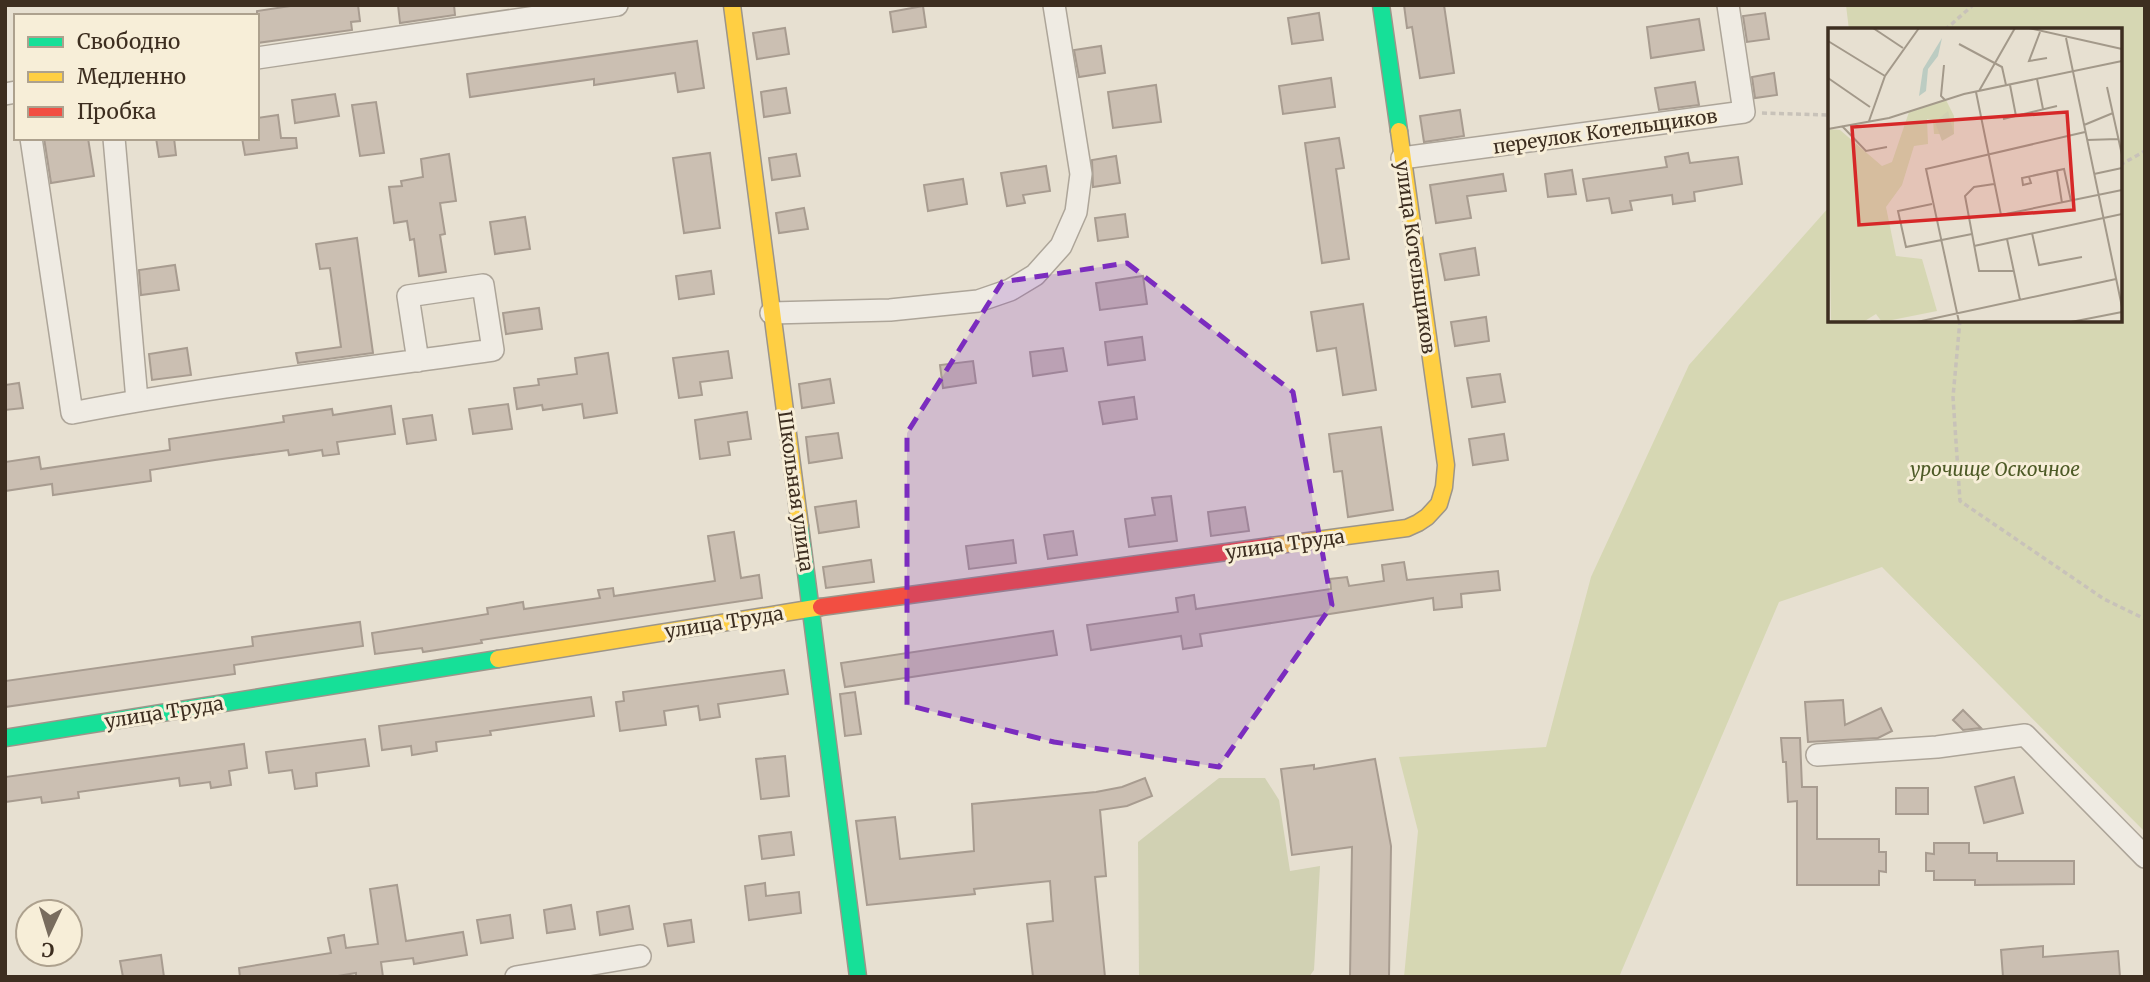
<svg xmlns="http://www.w3.org/2000/svg" width="2150" height="982" viewBox="0 0 2150 982" font-family="Merriweather,serif">
	<style>
		.green { fill: #d6d7b3 }
		.cemetery { fill: #d1d1b3 }
		.building { fill: #cbbfb2; stroke: #a89c90; stroke-width: 2 }
		.lines { fill: none; stroke-linecap: round; stroke-linejoin: round }
		.street-casing { stroke: #ada599; stroke-width: 24 }
		.fast-casing { stroke: #9c958a; stroke-width: 19 }
		.slow-casing { stroke: #9c958a; stroke-width: 19 }
		.jam-casing { stroke: #9c958a; stroke-width: 19 }
		.path { stroke: #c8c2b9; stroke-width: 3.5; stroke-dasharray: 5 3.5; stroke-linecap: butt }
		.street { stroke: #efebe3; stroke-width: 21 }
		.fast { stroke: #16e098; stroke-width: 16 }
		.slow { stroke: #ffcf43; stroke-width: 16 }
		.jam { stroke: #f24e42; stroke-width: 16 }
		.marked { fill: #7b2cbf; fill-opacity: 0.2; stroke: #7b2cbf; stroke-width: 5; stroke-dasharray: 14 9; stroke-linejoin: round }
		.labels { text-anchor: middle; dominant-baseline: central; stroke-width: 6; stroke-linejoin: round; paint-order: stroke }
		.street-label { font-size: 19px; fill: #3d2e20; stroke: #f7eed8 }
		.park-label { font-size: 19px; font-style: italic; fill: #4d5a26; stroke: #f7eed8 }
		.inset-road { fill: none; stroke: #a3998a; stroke-width: 2 }
		.view { fill: #d62828; fill-opacity: 0.15; stroke: #d62828; stroke-width: 3.5 }
		.inset-edge { fill: none; stroke: #3d2e20; stroke-width: 3.5 }
	</style>
	<rect width="100%" height="100%" fill="#e7e0d1"/>
	<!-- green -->
	<polygon class="green" points="1846,5 2145,5 2145,832 1882,567 1779,602 1619,977 1404,977 1418,831 1399,757 1546,747 1591,577 1689,365 1830,206 1830,320 2120,320 2120,30 1849,30"/>
	<!-- cemetery -->
	<polygon class="cemetery" points="1219,778 1265,778 1279,800 1290,871 1320,866 1314,970 1309,977 1139,977 1138,842"/>
	<!-- building -->
	<g class="building">
		<polygon points="297,5 358,5 360,21 351,22 352,30 257,43 257,11"/>
		<polygon points="398,5 454,5 455,15 400,23"/>
		<polygon points="1404,5 1444,5 1454,73 1420,78 1412,27 1407,28"/>
		<polygon points="923,6 926,27 893,32 890,12"/>
		<polygon points="1319,13 1323,40 1292,44 1288,18"/>
		<polygon points="1765,13 1769,39 1747,42 1743,16"/>
		<polygon points="1699,19 1704,50 1651,58 1647,27"/>
		<polygon points="785,28 789,54 757,59 753,33"/>
		<polygon points="697,41 704,88 678,92 675,73 594,85 594,79 470,97 467,74"/>
		<polygon points="1101,46 1105,73 1079,77 1074,50"/>
		<polygon points="1774,73 1777,95 1755,98 1752,77"/>
		<polygon points="1331,78 1335,107 1283,114 1279,86"/>
		<polygon points="1695,82 1699,105 1659,110 1655,88"/>
		<polygon points="1156,85 1161,122 1113,128 1108,92"/>
		<polygon points="786,88 790,113 764,117 761,92"/>
		<polygon points="335,94 339,116 295,123 292,100"/>
		<polygon points="376,102 384,153 360,156 352,105"/>
		<polygon points="1460,110 1464,136 1424,142 1420,116"/>
		<polygon points="278,115 281,138 296,138 297,148 245,155 242,138 257,138 257,118"/>
		<polygon points="44,138 88,138 94,176 51,183"/>
		<polygon points="156,138 174,138 176,155 159,157"/>
		<polygon points="1339,138 1344,168 1336,169 1349,259 1322,263 1305,143"/>
		<polygon points="710,153 720,228 684,233 673,158"/>
		<polygon points="1688,153 1690,163 1738,157 1742,184 1694,192 1695,201 1673,204 1672,195 1630,201 1632,210 1612,213 1609,198 1587,201 1583,179 1667,167 1665,157"/>
		<polygon points="449,154 456,201 440,203 445,234 440,235 446,272 419,276 414,239 410,240 407,221 394,223 389,187 402,186 401,181 423,177 421,159"/>
		<polygon points="796,154 800,176 772,180 769,158"/>
		<polygon points="1116,156 1120,183 1093,187 1092,160"/>
		<polygon points="1046,166 1050,191 1023,195 1025,203 1007,206 1001,173"/>
		<polygon points="1572,170 1576,194 1548,197 1545,174"/>
		<polygon points="1503,174 1506,191 1467,196 1471,218 1436,223 1430,185"/>
		<polygon points="963,179 967,204 928,211 924,185"/>
		<polygon points="804,208 808,229 779,233 776,213"/>
		<polygon points="1125,214 1128,237 1098,241 1095,218"/>
		<polygon points="525,217 530,249 495,254 490,222"/>
		<polygon points="357,238 373,353 298,363 296,353 341,347 330,268 320,269 316,244"/>
		<polygon points="1475,248 1479,275 1445,280 1440,254"/>
		<polygon points="175,265 179,290 141,295 139,270"/>
		<polygon points="711,271 714,294 679,299 676,276"/>
		<polygon points="1143,276 1147,304 1100,310 1096,283"/>
		<polygon points="1363,304 1376,390 1343,395 1336,348 1317,351 1311,312"/>
		<polygon points="539,308 542,329 506,334 503,313"/>
		<polygon points="1486,317 1489,341 1455,346 1451,322"/>
		<polygon points="1142,337 1145,360 1108,365 1105,342"/>
		<polygon points="187,348 191,375 152,380 149,354"/>
		<polygon points="1063,348 1067,371 1033,376 1030,352"/>
		<polygon points="728,351 732,378 700,382 702,395 679,398 673,358"/>
		<polygon points="608,353 617,413 584,418 582,404 543,410 542,405 517,409 514,388 539,385 538,379 577,374 575,358"/>
		<polygon points="973,361 976,383 943,388 940,365"/>
		<polygon points="1500,374 1505,402 1472,407 1467,378"/>
		<polygon points="830,379 834,403 802,408 799,384"/>
		<polygon points="19,383 23,408 5,410 5,385"/>
		<polygon points="1134,397 1137,419 1103,424 1099,402"/>
		<polygon points="508,404 512,429 473,434 469,409"/>
		<polygon points="391,406 395,434 337,442 339,454 323,456 322,450 289,455 288,450 215,460 150,470 151,481 53,495 52,484 5,491 5,462 39,457 41,469 170,450 169,439 284,422 283,416 332,409 333,415"/>
		<polygon points="747,412 751,439 728,442 730,455 700,459 695,420"/>
		<polygon points="432,415 436,440 407,444 403,419"/>
		<polygon points="1381,427 1393,510 1348,517 1342,471 1334,472 1329,434"/>
		<polygon points="838,433 842,458 809,463 806,437"/>
		<polygon points="1504,434 1508,460 1473,465 1469,439"/>
		<polygon points="1171,496 1177,541 1129,547 1125,519 1155,515 1152,498"/>
		<polygon points="856,501 859,527 819,533 815,507"/>
		<polygon points="1245,507 1249,531 1211,536 1208,512"/>
		<polygon points="1073,531 1077,555 1048,559 1044,535"/>
		<polygon points="734,532 741,578 759,575 762,598 481,640 482,643 423,652 422,648 375,654 372,633 488,614 487,608 523,602 524,609 600,598 598,590 613,588 614,596 715,581 708,536"/>
		<polygon points="1013,540 1016,563 969,569 966,546"/>
		<polygon points="871,560 874,582 826,588 823,567"/>
		<polygon points="1404,562 1407,580 1498,571 1500,590 1461,594 1462,607 1434,610 1433,598 1200,634 1202,646 1183,649 1181,636 1091,650 1087,625 1178,612 1176,598 1194,595 1196,609 1331,589 1330,579 1347,577 1349,586 1384,581 1382,565"/>
		<polygon points="360,622 363,646 234,665 235,674 5,707 5,681 253,646 252,637"/>
		<polygon points="1053,631 1057,655 845,687 841,663"/>
		<polygon points="784,670 788,694 718,704 720,717 700,720 698,706 664,711 666,725 620,731 616,702 624,701 623,692"/>
		<polygon points="855,692 861,734 845,736 840,694"/>
		<polygon points="591,697 594,716 490,731 491,735 436,742 437,751 412,755 411,746 382,750 379,726"/>
		<polygon points="1843,700 1845,725 1881,708 1892,731 1878,738 1808,742 1805,702"/>
		<polygon points="1963,710 1981,728 1963,730 1953,720"/>
		<polygon points="1781,738 1800,738 1802,787 1817,787 1817,839 1879,839 1879,852 1886,852 1886,872 1879,871 1879,885 1797,885 1797,801 1788,802 1786,762 1783,762"/>
		<polygon points="365,739 369,766 316,773 317,786 295,789 292,770 269,773 266,752"/>
		<polygon points="244,744 247,768 229,771 231,785 211,788 210,782 180,786 179,778 78,792 79,798 42,803 41,797 5,802 5,777"/>
		<polygon points="785,756 789,796 761,799 756,759"/>
		<polygon points="1375,759 1391,846 1389,977 1350,977 1352,847 1292,855 1281,769 1314,765 1314,769"/>
		<polygon points="2014,777 2023,813 1984,823 1975,787"/>
		<polygon points="1145,778 1152,796 1127,806 1100,810 1106,876 1095,877 1105,977 1033,977 1027,924 1053,921 1050,881 974,889 975,894 867,905 856,821 895,817 900,859 974,851 972,804 1096,792 1122,787"/>
		<rect x="1896" y="788" width="32" height="26"/>
		<polygon points="791,832 794,855 762,859 759,836"/>
		<polygon points="1934,843 1969,843 1969,853 1997,853 1997,861 2074,861 2074,884 1975,885 1975,880 1934,880 1934,871 1926,871 1926,853 1934,854"/>
		<polygon points="765,883 766,896 799,892 801,913 749,920 745,886"/>
		<polygon points="397,885 406,941 463,932 467,955 414,964 413,958 381,962 383,977 356,977 356,973 332,977 240,977 239,968 331,953 328,938 344,935 346,948 378,944 370,889"/>
		<polygon points="571,905 575,929 547,933 544,910"/>
		<polygon points="629,906 633,929 600,935 597,912"/>
		<polygon points="510,915 513,938 481,943 477,920"/>
		<polygon points="691,920 694,942 668,946 664,924"/>
		<polygon points="2043,946 2043,957 2118,951 2120,977 2003,977 2001,950"/>
		<polygon points="161,955 164,977 123,977 120,961"/>
	</g>
	<g class="lines">
		<defs>
			<g id="street">
				<polyline points="257,58 617,5"/>
				<polyline points="5,94 16,92"/>
				<path d="M31,138L72,413C211,386 353,370 493,350L483,285L408,296L418,361"/>
				<polyline points="114,138 137,400"/>
				<polyline points="1402,158 1744,112 1728,5"/>
				<polyline points="771,313 890,310 978,301 1010,290 1035,275 1061,246 1076,212 1081,174 1054,5"/>
				<polyline points="1817,755 1937,747 2025,735 2145,857"/>
				<polyline points="516,977 640,956"/>
			</g>
			<g id="fast">
				<polyline points="1381,5 1399,131"/>
				<polyline points="800,526 858,977"/>
				<polyline points="5,738 498,659"/>
			</g>
			<g id="slow">
				<polyline points="732,5 800,526"/>
				<polyline points="1271,546 1407,528 1418,523 1427,517 1439,504 1444,487 1446,465 1399,131"/>
				<polyline points="498,659 821,607"/>
			</g>
			<polyline id="jam" points="821,607 1271,546"/>
		</defs>
		<!-- street casing -->
		<use href="#street" class="street-casing"/>
		<!-- fast casing -->
		<use href="#fast" class="fast-casing"/>
		<!-- slow casing -->
		<use href="#slow" class="slow-casing"/>
		<!-- jam casing -->
		<use href="#jam" class="jam-casing"/>
		<!-- path -->
		<g class="path">
			<polyline points="1945,30 1973,5"/>
			<polyline points="1762,113 1830,115"/>
			<polyline points="2120,165 2145,151"/>
			<polyline points="1960,320 1953,397 1960,501 2104,599 2145,619"/>
		</g>
		<!-- street -->
		<use href="#street" class="street"/>
		<!-- fast -->
		<use href="#fast" class="fast"/>
		<!-- slow -->
		<use href="#slow" class="slow"/>
		<!-- jam -->
		<use href="#jam" class="jam"/>
	</g>
	<!-- marked area -->
	<path class="marked" d="M1127,263L1293,392L1332,605L1219,767L1054,742L907,705V433L1002,282Z"/>
	<g class="labels">
		<!-- street labels -->
		<g class="street-label">
			<text transform="translate(1605 131) rotate(-8)">переулок Котельщиков</text>
			<text transform="translate(1416 257) rotate(82)">улица Котельщиков</text>
			<text transform="translate(796 491) rotate(82)">Школьная улица</text>
			<text transform="translate(1285 544) rotate(-8)">улица Труда</text>
			<text transform="translate(724 622) rotate(-9)">улица Труда</text>
			<text transform="translate(164 712) rotate(-9)">улица Труда</text>
		</g>
		<!-- park labels -->
		<g class="park-label">
			<text x="1995" y="469">урочище Оскочное</text>
		</g>
	</g>
	<!-- overview -->
	<g transform="translate(1828 28)">
		<rect width="294" height="294" fill="#e7e0d1"/>
		<path d="M118,72L126,88V106H106L105,92L99,91L100,116L86,118L74,157L58,179L68,228L94,231L109,283L54,294L48,286L35,294H3L0,101L12,102L54,138L64,134L81,84Z" fill="#d6d7b3"/>
		<path d="M120,83L126,106L114,113L107,94Z" fill="#d1d1b3"/>
		<path d="M114,10L110,28L100,41L98,63L91,68L95,41Z" fill="#bcccc2"/>
		<path class="inset-road" d="M45,0L75,20M201,0L294,21M212,4L201,33L219,30M238,10L294,279M0,13L57,48M131,16L174,39L178,57M116,37L113,68L117,72M0,50L42,79M209,51L215,81M182,57L188,88M279,59L294,127M151,63L187,0M148,64L173,187L294,162M175,91L229,78M41,93L57,48L91,0M256,97L285,85M14,98L38,123L59,119M0,101L61,90L136,66L294,33M259,112L290,111M229,143L234,175M266,146L294,140M201,149L203,155L195,157L194,150L236,141L243,173M166,156L146,159L137,168L151,243H185M104,176L70,183L78,219L144,206M204,205L211,237L254,229M179,211L192,272M146,218L294,186M89,294L288,251M131,294L98,141L257,104M243,294L294,284"/>
		<path class="view" d="M239,84L246,182L31,197L24,99Z"/>
		<rect width="294" height="294" class="inset-edge"/>
	</g>
	<!-- border -->
	<rect width="2150" height="982" fill="none" stroke="#3d2e20" stroke-width="14"/>
	<!-- legend -->
	<rect x="14" y="14" width="245" height="126" fill="#f7eed8" stroke="#ada18e" stroke-width="2"/>
	<rect x="28" y="37" width="35" height="10" fill="#16e098" stroke="#ada18e" stroke-width="2"/>
	<text x="77" y="49" font-size="21" fill="#3d2e20">Свободно</text>
	<rect x="28" y="72" width="35" height="10" fill="#ffcf43" stroke="#ada18e" stroke-width="2"/>
	<text x="77" y="84" font-size="21" fill="#3d2e20">Медленно</text>
	<rect x="28" y="107" width="35" height="10" fill="#f24e42" stroke="#ada18e" stroke-width="2"/>
	<text x="77" y="119" font-size="21" fill="#3d2e20">Пробка</text>
	<!-- north arrow -->
	<g transform="translate(49 933) rotate(184)"><circle r="33" fill="#f7eed8" stroke="#ada18e" stroke-width="2"/>
	<path d="M0-5L12 26L0 18L-12 26Z" fill="#786c5e"/>
	<text y="-10" font-size="19" font-weight="bold" text-anchor="middle" fill="#3d2e20">С</text>
	</g>
</svg>
